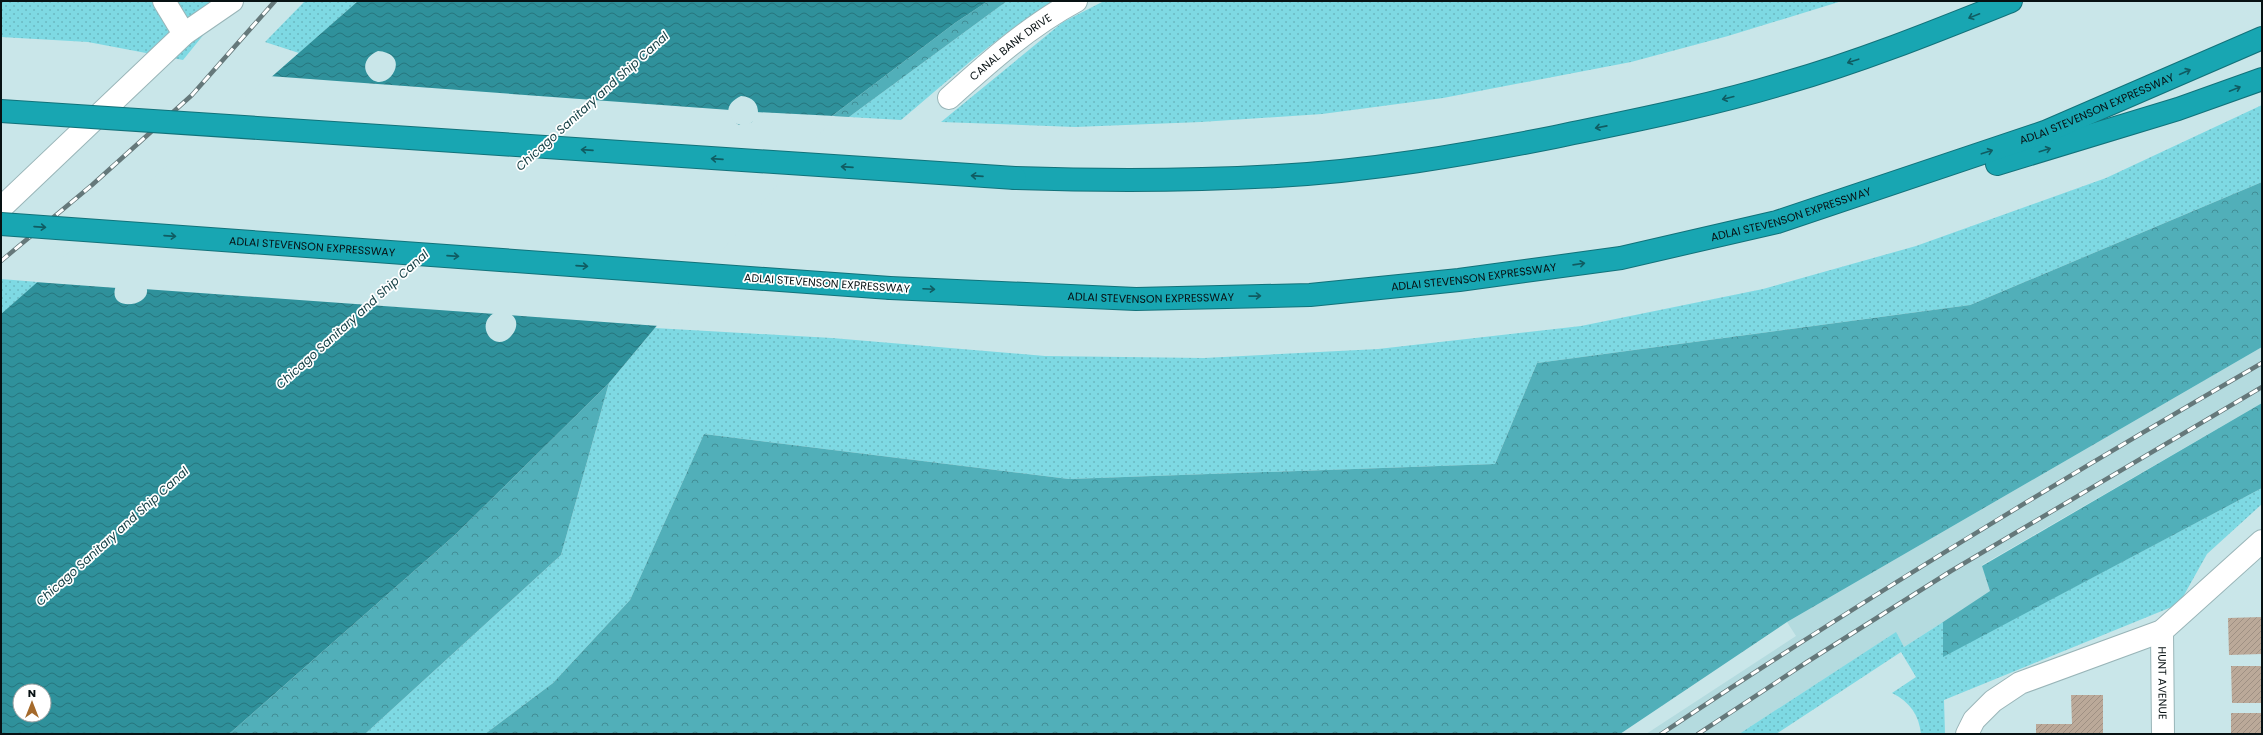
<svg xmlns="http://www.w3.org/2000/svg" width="2263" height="735" viewBox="0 0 2263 735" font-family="Poppins,sans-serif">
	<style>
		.built { fill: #b4dbdf }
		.grass { fill: url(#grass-dots) }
		.forest { fill: url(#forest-crowns) }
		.water { fill: url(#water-waves); fill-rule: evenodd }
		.pier { fill: #c9e6e9 }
		.building { fill: url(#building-hatch) }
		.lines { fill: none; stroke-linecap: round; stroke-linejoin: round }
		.minor-casing { stroke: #99b5b8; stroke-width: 24 }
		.highway-casing { stroke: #12727a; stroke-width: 24 }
		.minor { stroke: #fff; stroke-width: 22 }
		.highway { stroke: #18a6b2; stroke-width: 22 }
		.rail-casing { stroke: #65787a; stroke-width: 4.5 }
		.rail { stroke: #fff; stroke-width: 3; stroke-dasharray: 9; stroke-linecap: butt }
		.highway-bridge-casing { stroke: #12727a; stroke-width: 24; stroke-linecap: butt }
		.highway-bridge { stroke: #18a6b2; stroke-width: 22 }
		.oneway { stroke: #105c62 }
		.labels { text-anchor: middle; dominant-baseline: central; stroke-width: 3.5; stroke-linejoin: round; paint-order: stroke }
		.street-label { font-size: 11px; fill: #071113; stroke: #fff }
		.water-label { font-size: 12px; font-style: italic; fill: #174247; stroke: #fff }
	</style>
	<defs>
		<pattern id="grass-dots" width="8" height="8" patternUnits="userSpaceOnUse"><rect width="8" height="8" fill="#7ed9e3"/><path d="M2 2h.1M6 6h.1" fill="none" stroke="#6bb9c2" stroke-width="1.8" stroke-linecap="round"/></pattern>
		<pattern id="forest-crowns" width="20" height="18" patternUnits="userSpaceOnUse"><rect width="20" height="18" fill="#51afb9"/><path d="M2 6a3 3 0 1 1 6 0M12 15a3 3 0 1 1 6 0" fill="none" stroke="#418d95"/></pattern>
		<pattern id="water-waves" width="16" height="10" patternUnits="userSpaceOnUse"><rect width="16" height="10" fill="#2f919b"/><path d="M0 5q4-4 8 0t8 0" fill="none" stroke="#26757d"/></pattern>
		<pattern id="building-hatch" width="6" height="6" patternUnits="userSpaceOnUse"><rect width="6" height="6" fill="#bba999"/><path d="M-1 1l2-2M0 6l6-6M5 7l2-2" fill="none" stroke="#9f9083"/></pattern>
	</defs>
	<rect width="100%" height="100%" fill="#c9e6e9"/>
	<!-- built -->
	<polygon class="built" points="2262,347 2262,403 1982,565 1991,591 1904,647 1895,633 1739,734 1646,734 1796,636 1787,622"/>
	<!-- grass -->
	<g class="grass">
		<polygon points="1,1 231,1 183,60 88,42 1,37"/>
		<polygon points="305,1 358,1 299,53 265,42"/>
		<path d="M1007,1H1054C999,34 950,79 901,120L849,117Z"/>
		<polygon points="1104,1 1842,1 1728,36 1631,62 1443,98 1322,114 1201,122 1075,127 941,122 1063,22"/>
		<polygon points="2262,105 2262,182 1970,305 1537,363 1495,464 1069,479 704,434 630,600 553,683 485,734 365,734 561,555 609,383 655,328 832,338 1045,356 1204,358 1378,349 1581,326 1763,289 1916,246 2106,178"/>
		<polygon points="1,279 38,282 1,314"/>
		<path d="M2262,488V504L2207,554L2179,604L1944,700L1945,734H1921C1919,715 1910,702 1892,693L1916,677L1901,652L1776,734H1739L1896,632L1904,647L1943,622V656Z"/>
	</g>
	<!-- forest -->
	<g class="forest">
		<polygon points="988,1 1007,1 849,117 832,116 955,23"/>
		<polygon points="2262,182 2262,347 1787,622 1620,734 485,734 553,683 630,600 704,434 1069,479 1495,464 1537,363 1970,305"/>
		<polygon points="609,383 561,555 365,734 229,734 456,534"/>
		<polygon points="2262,403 2262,488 1943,657 1943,622 1990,591 1982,566"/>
	</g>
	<!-- water -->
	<path class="water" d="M358,1H988L955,23L832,116L609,383L456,534L229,734H1V314ZM378,51C416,54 384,99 368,75C361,65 368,55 378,51ZM741,96C754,97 759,104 758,117L746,127L732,122C725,111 728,102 741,96ZM136,275C176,305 93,321 120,278ZM498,311C537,313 504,359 488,335C482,324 488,315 498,311ZM20,691H44V715H20Z"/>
	<!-- pier -->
	<polygon class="pier" points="269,76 730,110 730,115 733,121 739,125 746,125 752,122 756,112 835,116 659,326 508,315 506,313 495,314 144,289 141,282 135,277 128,277 121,280 117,288 35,282"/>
	<!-- building -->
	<g class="building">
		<polygon points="2262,617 2262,654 2229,655 2228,618"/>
		<polygon points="2231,666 2262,666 2262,703 2232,703"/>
		<polygon points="2071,695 2103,695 2103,734 2036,734 2036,724 2072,724"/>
		<rect x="2231" y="713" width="31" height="21"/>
	</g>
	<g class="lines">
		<defs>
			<g id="minor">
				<polyline points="164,1 184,34"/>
				<path id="s1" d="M949,98C988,63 1029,26 1076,1"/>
				<polyline points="1,208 184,34 232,1"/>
				<path id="s2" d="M2162,631L2163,734"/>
				<polyline points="1967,734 1974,720 1993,701 2020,683 2162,631 2262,541"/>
			</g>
			<g id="highway">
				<polyline points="1997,164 2178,109 2262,79"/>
				<path d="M1015,178C1103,181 1189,181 1277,176C1370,171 1464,155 1555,137C1632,121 1709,106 1785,83C1862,61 1936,31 2011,1"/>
				<path id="s3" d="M890,288L1136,299L1310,295L1459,280L1621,258L1777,222L2045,132L2262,38"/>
			</g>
		</defs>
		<!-- minor casing -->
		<use href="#minor" class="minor-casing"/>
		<!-- highway casing -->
		<use href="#highway" class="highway-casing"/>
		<!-- minor -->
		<use href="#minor" class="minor"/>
		<!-- highway -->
		<use href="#highway" class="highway"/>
		<defs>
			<g id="rail">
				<polyline points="1,261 92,185 192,95 275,1"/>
				<path d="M1661,734C1857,603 2058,481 2262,363"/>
				<polyline points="1698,734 1807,662 1951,571 2262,387"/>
			</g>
		</defs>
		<!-- rail casing -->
		<use href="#rail" class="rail-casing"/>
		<!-- rail -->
		<use href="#rail" class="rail"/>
		<defs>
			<g id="highway-bridge">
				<polyline points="1,111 1015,178"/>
				<path id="s4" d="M1,224L890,288"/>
			</g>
		</defs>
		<!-- highway-bridge casing -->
		<use href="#highway-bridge" class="highway-bridge-casing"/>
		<!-- highway-bridge -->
		<use href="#highway-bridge" class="highway-bridge"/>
	</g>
	<!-- one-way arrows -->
	<defs><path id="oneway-shaft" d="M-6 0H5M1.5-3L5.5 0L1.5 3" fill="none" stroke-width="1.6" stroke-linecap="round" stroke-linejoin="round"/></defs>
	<g class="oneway">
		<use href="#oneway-shaft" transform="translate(1974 16) rotate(158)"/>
		<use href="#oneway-shaft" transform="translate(1853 61) rotate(162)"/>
		<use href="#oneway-shaft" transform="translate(2185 72) rotate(-24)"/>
		<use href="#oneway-shaft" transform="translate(2235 89) rotate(-22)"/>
		<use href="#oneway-shaft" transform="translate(1728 98) rotate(166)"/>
		<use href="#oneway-shaft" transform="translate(1601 127) rotate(169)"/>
		<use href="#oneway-shaft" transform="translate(587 150) rotate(-176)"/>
		<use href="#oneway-shaft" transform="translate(2045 150) rotate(-17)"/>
		<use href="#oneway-shaft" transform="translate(1987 152) rotate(-18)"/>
		<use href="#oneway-shaft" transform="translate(717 159) rotate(-176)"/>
		<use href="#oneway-shaft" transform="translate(847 167) rotate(-176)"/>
		<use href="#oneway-shaft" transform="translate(977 176) rotate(-176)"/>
		<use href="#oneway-shaft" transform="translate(40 227) rotate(4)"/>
		<use href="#oneway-shaft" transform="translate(170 236) rotate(4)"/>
		<use href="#oneway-shaft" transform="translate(453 256) rotate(4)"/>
		<use href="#oneway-shaft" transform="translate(1579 264) rotate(-8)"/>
		<use href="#oneway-shaft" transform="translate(582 266) rotate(4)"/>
		<use href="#oneway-shaft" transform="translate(929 289) rotate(3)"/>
		<use href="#oneway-shaft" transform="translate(1255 296) rotate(-1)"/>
	</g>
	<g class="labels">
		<!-- street labels -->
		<g class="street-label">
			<text stroke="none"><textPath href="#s1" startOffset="80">CANAL BANK DRIVE</textPath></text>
			<text stroke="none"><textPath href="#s3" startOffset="1233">ADLAI STEVENSON EXPRESSWAY</textPath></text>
			<text stroke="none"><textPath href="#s3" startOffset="909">ADLAI STEVENSON EXPRESSWAY</textPath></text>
			<text stroke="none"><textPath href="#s4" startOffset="312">ADLAI STEVENSON EXPRESSWAY</textPath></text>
			<text stroke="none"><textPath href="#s3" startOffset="585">ADLAI STEVENSON EXPRESSWAY</textPath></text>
			<text transform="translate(827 283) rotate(4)">ADLAI STEVENSON EXPRESSWAY</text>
			<text stroke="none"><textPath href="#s3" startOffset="261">ADLAI STEVENSON EXPRESSWAY</textPath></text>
			<text stroke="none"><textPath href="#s2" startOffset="52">HUNT AVENUE</textPath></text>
		</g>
		<!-- water labels -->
		<g class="water-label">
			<text transform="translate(592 101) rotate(-42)">Chicago Sanitary and Ship Canal</text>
			<text transform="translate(352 319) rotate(-42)">Chicago Sanitary and Ship Canal</text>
			<text transform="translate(112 536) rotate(-42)">Chicago Sanitary and Ship Canal</text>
		</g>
	</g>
	<!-- border -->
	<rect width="2263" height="735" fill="none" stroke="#071113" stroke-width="4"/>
	<!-- north arrow -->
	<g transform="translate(32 703)"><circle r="19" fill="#ffffff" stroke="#9ca0a1"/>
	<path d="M0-3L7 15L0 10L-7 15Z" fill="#a56a2b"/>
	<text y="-6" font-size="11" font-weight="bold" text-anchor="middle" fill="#071113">N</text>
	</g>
</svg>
